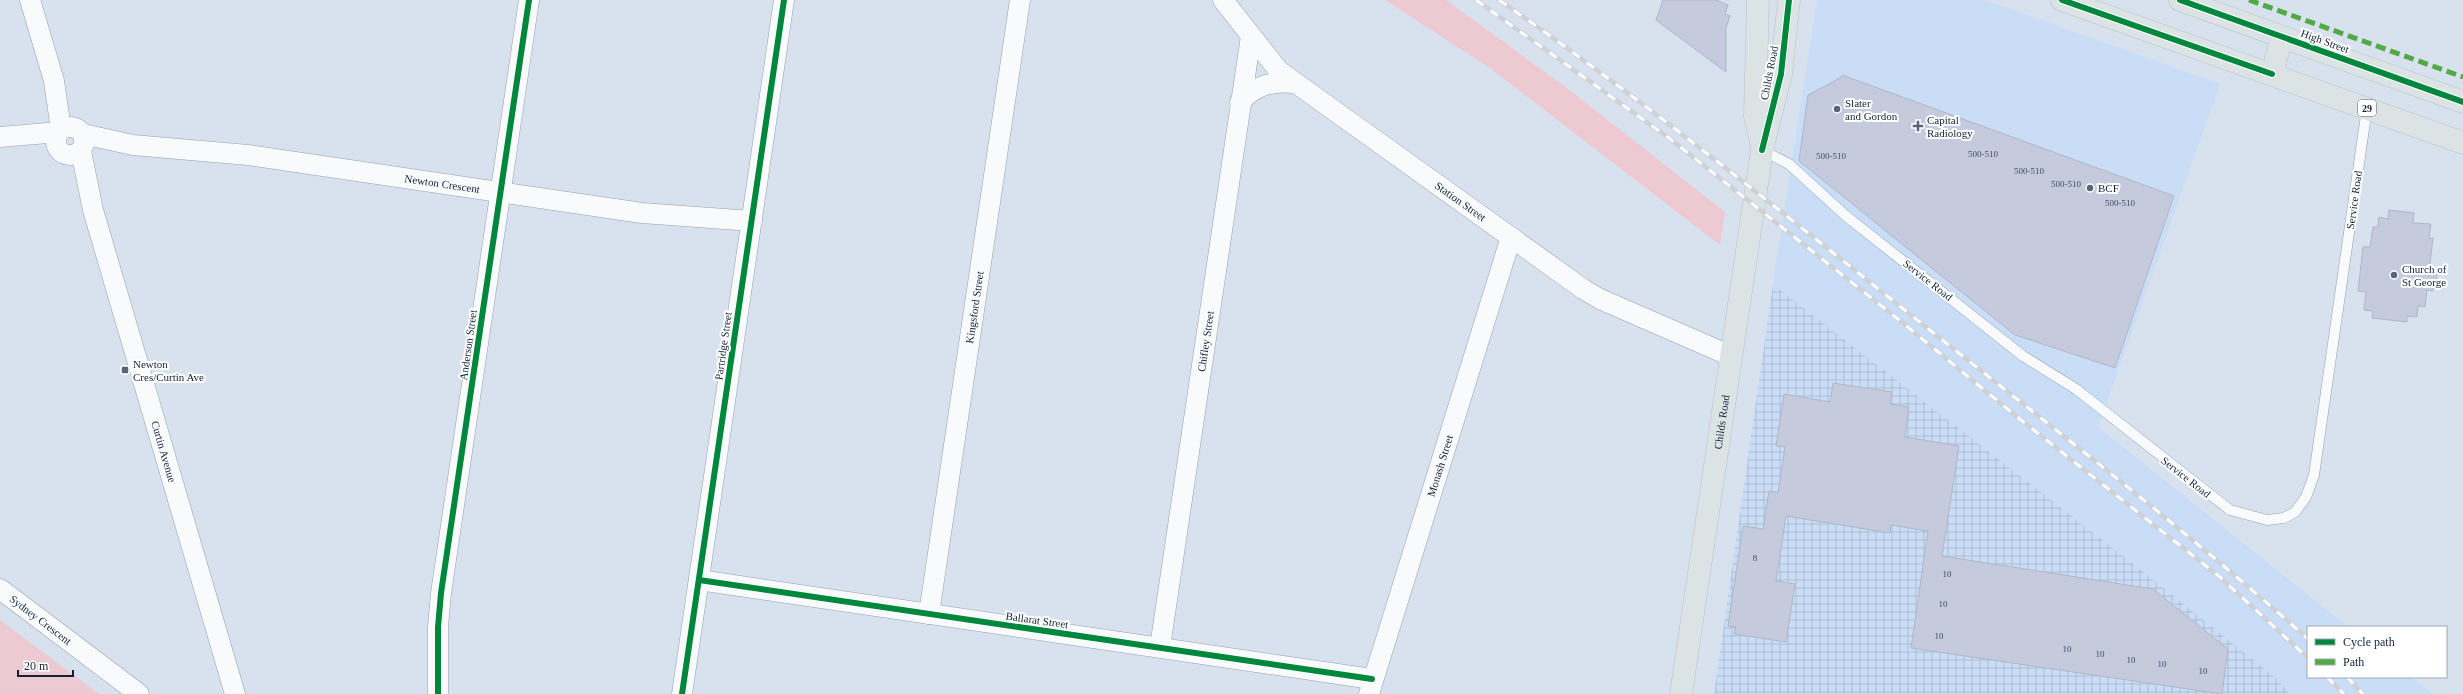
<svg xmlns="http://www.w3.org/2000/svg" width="2463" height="694" viewBox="0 0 2463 694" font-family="'Times New Roman',serif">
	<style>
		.built { fill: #c9ddf7 }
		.industrial { fill: url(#industrial-grid) }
		.park { fill: #edc9d1 }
		.building { fill: #c5cbdd; stroke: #afb6c7 }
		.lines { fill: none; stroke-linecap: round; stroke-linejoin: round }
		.lane-casing { stroke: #94a0af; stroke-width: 11 }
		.street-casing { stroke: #94a0af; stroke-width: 21 }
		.primary-casing { stroke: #b8c0c9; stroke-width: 23 }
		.lane { stroke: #f9fafc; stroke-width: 10 }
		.street { stroke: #f9fafc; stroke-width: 20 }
		.primary { stroke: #dbe3e5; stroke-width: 22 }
		.rail-casing { stroke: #ced1d5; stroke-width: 4.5 }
		.rail { stroke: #fff; stroke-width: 3; stroke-dasharray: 9; stroke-linecap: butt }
		.quiet { stroke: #51aa45; stroke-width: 5; stroke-dasharray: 10 5; stroke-linecap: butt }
		.cycleway-casing { stroke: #fff; stroke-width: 8 }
		.cycleway { stroke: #00873e; stroke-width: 6 }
		.poi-dot { fill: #576576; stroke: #fff; stroke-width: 1.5 }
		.labels { text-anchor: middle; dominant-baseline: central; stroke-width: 4; stroke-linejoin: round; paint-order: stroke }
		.number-label { font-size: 9px; fill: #404e62 }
		.shield { fill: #fff; stroke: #586472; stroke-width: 1 }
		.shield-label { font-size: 10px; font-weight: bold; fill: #112236 }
		.street-label { font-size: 11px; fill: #112236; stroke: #fff }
		.poi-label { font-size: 11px; fill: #112236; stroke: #fff; text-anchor: start }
	</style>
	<defs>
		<pattern id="industrial-grid" width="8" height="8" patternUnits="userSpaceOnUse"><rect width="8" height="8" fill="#c9ddf7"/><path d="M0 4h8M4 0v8" fill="none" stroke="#acbdd4"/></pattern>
	</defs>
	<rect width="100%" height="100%" fill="#d8e1ee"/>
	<!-- built -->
	<polygon class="built" points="1817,0 1985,0 2220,84 2098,427 2348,627 2308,627 2308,677 2411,677 2433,694 2290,694 2276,678 2150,577 1773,284"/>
	<!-- industrial -->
	<polygon class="industrial" points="1773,284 2150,577 2276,678 2290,694 1714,694"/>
	<!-- park -->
	<g class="park">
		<polygon points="1385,0 1446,0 1568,89 1725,212 1720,245 1490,68"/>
		<polygon points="0,620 99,694 0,694"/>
	</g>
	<!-- building -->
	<g class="building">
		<polygon points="1663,0 1716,0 1728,5 1725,14 1730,16 1726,28 1726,72 1656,20"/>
		<polygon points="1842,75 2174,196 2115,368 2015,335 1799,161 1808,95 1840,78"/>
		<polygon points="2389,210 2414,213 2413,223 2431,224 2429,238 2433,238 2429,272 2437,272 2436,287 2433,286 2433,291 2427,290 2425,307 2418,306 2417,317 2407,316 2407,322 2372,318 2373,311 2364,310 2366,292 2358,291 2363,247 2370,247 2373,227 2378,227 2379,217 2388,219"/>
		<polygon points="1833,383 1892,392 1890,404 1909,407 1905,437 1959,446 1942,556 2153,589 2228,649 2222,694 1911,648 1928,531 1891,525 1890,533 1786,516 1776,581 1795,584 1786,642 1734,634 1736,627 1728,626 1743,526 1763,529 1769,491 1778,493 1785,447 1776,446 1784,394 1830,402"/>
	</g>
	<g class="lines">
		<defs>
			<polyline id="lane" points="1762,150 1789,164 1846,216 2023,356 2076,389 2230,510 2267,520 2284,518 2295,512 2306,497 2314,475 2367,108"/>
			<g id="street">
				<polyline points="30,0 54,81 61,130"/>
				<path id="s1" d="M1223,0L1279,71L1583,289L1600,299L1731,356"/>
				<path d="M1240,102C1256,85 1271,81 1294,83"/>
				<circle cx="70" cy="141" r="14"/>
				<path id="s2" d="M83,134L133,145L248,155L642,213L752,221"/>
				<polyline points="0,137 59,132"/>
				<path id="s3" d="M81,151L93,210L235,694"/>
				<polyline points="699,580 1372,679"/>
				<path id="s4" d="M0,589L139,694"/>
				<path id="s5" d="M929,614L1020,0"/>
				<path id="s6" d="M1160,647L1251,36"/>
				<polyline points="438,694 438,627 441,593 529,0"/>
				<polyline points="682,694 784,0"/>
				<path id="s7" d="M1369,694L1511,237"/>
			</g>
			<g id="primary">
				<polyline points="1758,0 1755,116 1761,142"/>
				<polyline points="2062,0 2463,143"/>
				<polyline points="2180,0 2463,102"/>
				<polyline points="2272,74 2282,37"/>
				<path id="s8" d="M1681,694L1762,150L1781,74L1789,0"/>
			</g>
		</defs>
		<!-- lane casing -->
		<use href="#lane" class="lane-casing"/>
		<!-- street casing -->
		<use href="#street" class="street-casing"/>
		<!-- primary casing -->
		<use href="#primary" class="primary-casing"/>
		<!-- lane -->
		<use href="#lane" class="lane"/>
		<!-- street -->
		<use href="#street" class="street"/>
		<!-- primary -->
		<use href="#primary" class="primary"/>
		<defs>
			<g id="rail">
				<polyline points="1476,0 1669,138 1898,319 2016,416 2220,577 2308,658"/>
				<path d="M1499,0C1648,103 1789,218 1931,331C2058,432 2187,531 2308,639"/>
				<polyline points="2327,677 2344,694"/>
				<polyline points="2347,677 2363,694"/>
			</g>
		</defs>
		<!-- rail casing -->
		<use href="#rail" class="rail-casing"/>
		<!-- rail -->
		<use href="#rail" class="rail"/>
		<!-- quiet -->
		<polyline class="quiet" points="2249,0 2463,77"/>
		<defs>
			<g id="cycleway">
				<polyline points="2062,0 2272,74"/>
				<polyline points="2180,0 2463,102"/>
				<polyline points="1762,150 1781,74 1789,0"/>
				<polyline points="699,580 1372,679"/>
				<polyline points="438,694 438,627 441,593 529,0"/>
				<polyline points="682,694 784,0"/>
			</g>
		</defs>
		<!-- cycleway casing -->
		<use href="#cycleway" class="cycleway-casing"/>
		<!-- cycleway -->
		<use href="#cycleway" class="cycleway"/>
	</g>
	<!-- markers -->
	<g class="poi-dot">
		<circle cx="1837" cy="109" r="4"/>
		<path d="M1916 120h4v4h4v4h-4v4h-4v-4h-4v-4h4z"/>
		<circle cx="2090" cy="188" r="4"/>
		<circle cx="2394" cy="275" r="4"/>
		<rect x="121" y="366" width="8" height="8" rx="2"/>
	</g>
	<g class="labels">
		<!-- number labels -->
		<g class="number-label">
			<text x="1983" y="154">500-510</text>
			<text x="1831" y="156">500-510</text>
			<text x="2029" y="171">500-510</text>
			<text x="2066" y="184">500-510</text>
			<text x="2120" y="203">500-510</text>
			<text x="1755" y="558">8</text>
			<text x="1947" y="574">10</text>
			<text x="1943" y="604">10</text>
			<text x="1939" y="636">10</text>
			<text x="2067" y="649">10</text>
			<text x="2100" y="654">10</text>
			<text x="2131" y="660">10</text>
			<text x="2162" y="664">10</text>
			<text x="2203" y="671">10</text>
		</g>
		<!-- shield labels -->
		<rect class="shield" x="2358" y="100" width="18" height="16" rx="3"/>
		<g class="shield-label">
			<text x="2367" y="108">29</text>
		</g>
		<!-- street labels -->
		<g class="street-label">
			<text transform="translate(2325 41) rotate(20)">High Street</text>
			<text transform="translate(1769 73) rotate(-79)">Childs Road</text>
			<text stroke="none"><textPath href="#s2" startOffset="363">Newton Crescent</textPath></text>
			<text transform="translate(2354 200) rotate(-82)">Service Road</text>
			<text stroke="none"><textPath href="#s1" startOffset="314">Station Street</textPath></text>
			<text transform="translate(1928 280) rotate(38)">Service Road</text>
			<text stroke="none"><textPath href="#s5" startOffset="310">Kingsford Street</textPath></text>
			<text stroke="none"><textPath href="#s6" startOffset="309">Chifley Street</textPath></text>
			<text transform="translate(468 345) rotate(-82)">Anderson Street</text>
			<text transform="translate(723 346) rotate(-82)">Partridge Street</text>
			<text stroke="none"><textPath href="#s8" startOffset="275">Childs Road</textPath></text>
			<text stroke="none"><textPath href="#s3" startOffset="312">Curtin Avenue</textPath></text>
			<text stroke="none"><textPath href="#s7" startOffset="239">Monash Street</textPath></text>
			<text transform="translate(2186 477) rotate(38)">Service Road</text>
			<text stroke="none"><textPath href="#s4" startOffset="51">Sydney Crescent</textPath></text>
			<text transform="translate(1037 620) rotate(8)">Ballarat Street</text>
		</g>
		<!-- poi labels -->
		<g class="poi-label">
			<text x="1845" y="103">Slater<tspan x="1845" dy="13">and Gordon</tspan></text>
			<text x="1927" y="120">Capital<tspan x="1927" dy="13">Radiology</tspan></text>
			<text x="2098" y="188">BCF</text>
			<text x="2402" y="269">Church of<tspan x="2402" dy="13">St George</tspan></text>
			<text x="133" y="364">Newton<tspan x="133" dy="13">Cres/Curtin Ave</tspan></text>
		</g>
	</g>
	<!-- legend -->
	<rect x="2307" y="626" width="140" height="52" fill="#ffffff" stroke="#a0a7af"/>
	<rect x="2315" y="639" width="20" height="6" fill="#00873e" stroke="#a0a7af"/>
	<text x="2343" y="646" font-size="12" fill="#112236">Cycle path</text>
	<rect x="2315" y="659" width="20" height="6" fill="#51aa45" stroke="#a0a7af"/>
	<text x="2343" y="666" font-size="12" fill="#112236">Path</text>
	<!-- scale -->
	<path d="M18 670v6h55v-6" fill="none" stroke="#112236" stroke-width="2"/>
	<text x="24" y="670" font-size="12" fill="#112236" stroke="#ffffff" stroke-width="3" paint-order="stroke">20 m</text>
</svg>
